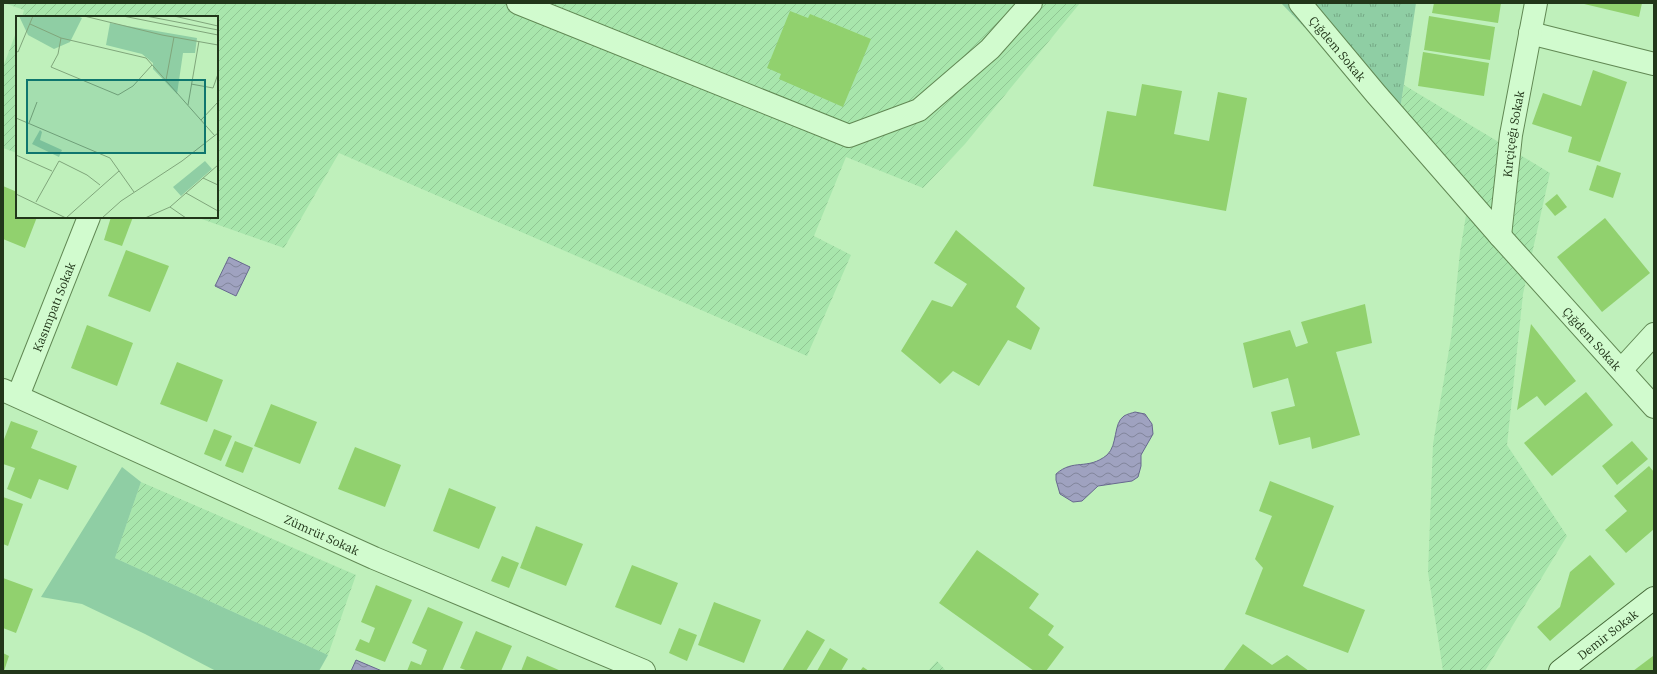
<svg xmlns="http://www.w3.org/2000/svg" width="1657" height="674" viewBox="0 0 1657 674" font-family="'IBM Plex Serif',serif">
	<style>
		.farmland { fill: url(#farmland-furrows) }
		.grass { fill: url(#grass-tufts) }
		.park { fill: #8fcea4 }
		.water { fill: url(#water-waves); stroke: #67688e }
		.building { fill: #91d16e }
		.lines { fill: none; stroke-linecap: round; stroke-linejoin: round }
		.street-casing { stroke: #618854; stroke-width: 24 }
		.secondary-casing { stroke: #456938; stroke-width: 24 }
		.street { stroke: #d1fbce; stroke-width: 22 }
		.secondary { stroke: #d1fbce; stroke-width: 22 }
		.labels { text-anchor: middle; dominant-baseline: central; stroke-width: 3.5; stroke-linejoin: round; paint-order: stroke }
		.street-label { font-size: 12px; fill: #22361a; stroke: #cef7cb }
		.inset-road { fill: none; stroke: #80a67b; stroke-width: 1 }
		.view { fill: #0f766e; fill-opacity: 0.15; stroke: #0f766e; stroke-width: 2 }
		.inset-edge { fill: none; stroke: #22361a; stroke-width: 2 }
	</style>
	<defs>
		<pattern id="farmland-furrows" width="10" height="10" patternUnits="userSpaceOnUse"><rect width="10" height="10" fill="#a8e6ac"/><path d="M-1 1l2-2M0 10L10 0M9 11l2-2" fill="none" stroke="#90c693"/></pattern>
		<pattern id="grass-tufts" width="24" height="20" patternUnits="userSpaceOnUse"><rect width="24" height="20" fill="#8fcea4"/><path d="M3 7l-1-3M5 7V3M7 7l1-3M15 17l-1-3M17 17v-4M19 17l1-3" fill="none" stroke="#74a885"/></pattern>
		<pattern id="water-waves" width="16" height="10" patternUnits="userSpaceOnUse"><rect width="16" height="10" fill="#9fa2c0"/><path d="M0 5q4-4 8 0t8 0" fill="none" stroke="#81859b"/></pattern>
	</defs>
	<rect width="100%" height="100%" fill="#bff0bb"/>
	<!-- farmland -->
	<g class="farmland">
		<polygon points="4,3 1080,3 965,144 923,188 846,157 814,236 851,255 807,356 339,153 284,248 196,217 217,217 217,17 22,17 24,10"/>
		<polygon points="17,30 17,153 3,148 3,67"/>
		<polygon points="1404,85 1550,173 1523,294 1507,445 1567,536 1485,671 1443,671 1428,572 1433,444 1451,338 1460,252 1468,203 1398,124"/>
		<polygon points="141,482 356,575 328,655 115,558"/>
		<polygon points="937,661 946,671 928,671"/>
	</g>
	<!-- grass -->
	<polygon class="grass" points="1281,3 1416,3 1398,124"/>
	<!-- park -->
	<polygon class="park" points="122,467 141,482 115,558 328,655 319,671 216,671 145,634 82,604 41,597"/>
	<!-- water -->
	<g class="water">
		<polygon points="229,257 250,267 236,296 215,286"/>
		<path d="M1135,412L1145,414L1152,424L1153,434L1141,455V466L1138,477L1132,481L1098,486L1082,501L1073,502L1060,494L1056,480V474C1074,458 1087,471 1107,455C1118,445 1113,423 1124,416C1127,414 1132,413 1135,412Z"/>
		<polygon points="356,660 382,671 351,671"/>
	</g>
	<!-- building -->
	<g class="building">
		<polygon points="1434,3 1501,3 1498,23 1432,13"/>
		<polygon points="1580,3 1642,3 1639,17"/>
		<polygon points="790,11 808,18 810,14 871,39 843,107 779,79 781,74 767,68"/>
		<polygon points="1429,16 1495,27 1490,60 1424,50"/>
		<polygon points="1423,52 1489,63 1484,96 1418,86"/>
		<polygon points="1593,70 1627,82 1600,162 1568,152 1572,137 1532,124 1543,93 1581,106"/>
		<polygon points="1142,84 1182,91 1174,134 1209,141 1218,92 1247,98 1226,211 1093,186 1107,111 1136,116"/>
		<polygon points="1597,165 1621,173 1613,198 1589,190"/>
		<polygon points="3,186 17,192 17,217 37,217 25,248 3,239"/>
		<polygon points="1557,194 1567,207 1555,216 1545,204"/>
		<polygon points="111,217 133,217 122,246 104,240"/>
		<polygon points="1605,218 1650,273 1602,312 1557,257"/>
		<polygon points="956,230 1025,288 1016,307 1040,328 1031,350 1008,340 979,386 953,371 940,384 901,351 932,300 952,307 967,284 934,263"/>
		<polygon points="126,250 169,266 150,312 108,296"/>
		<polygon points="1365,304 1372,343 1336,352 1360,435 1312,449 1310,437 1279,445 1271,412 1295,406 1288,378 1253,388 1243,343 1290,330 1296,347 1308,343 1301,322"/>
		<polygon points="1531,324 1576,381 1545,406 1537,396 1517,410"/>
		<polygon points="87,325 133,343 117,386 71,368"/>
		<polygon points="177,362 223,380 207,422 160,404"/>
		<polygon points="1586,392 1613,425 1552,476 1524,443"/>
		<polygon points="271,404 317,422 300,464 254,446"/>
		<polygon points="11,421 38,431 31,448 77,466 68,490 39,479 31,499 7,489 15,468 3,464 3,442"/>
		<polygon points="214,429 232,436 221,461 204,454"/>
		<polygon points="235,441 253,448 243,473 225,466"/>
		<polygon points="1632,441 1648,459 1617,485 1602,466"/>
		<polygon points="355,447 401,465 385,507 338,489"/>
		<polygon points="1649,466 1654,472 1654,529 1626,553 1605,530 1627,511 1614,496"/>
		<polygon points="1270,481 1334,506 1303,586 1365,610 1348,653 1245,614 1263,568 1255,559 1272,516 1259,511"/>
		<polygon points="449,488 496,507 479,549 433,531"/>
		<polygon points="3,497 23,504 8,546 3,544"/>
		<polygon points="536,526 583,544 566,586 520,568"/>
		<polygon points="977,550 1039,594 1029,608 1054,626 1048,635 1064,647 1046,671 1034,671 939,603"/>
		<polygon points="1590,555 1615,584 1550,641 1537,627 1560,607 1570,572"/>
		<polygon points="502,556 519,563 509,588 491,581"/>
		<polygon points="632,565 678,583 661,625 615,607"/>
		<polygon points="3,578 33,589 16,633 3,628"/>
		<polygon points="376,585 412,600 385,662 355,650 360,639 369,643 375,628 361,622"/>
		<polygon points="714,602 761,620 744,663 698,645"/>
		<polygon points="428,607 463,622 442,671 407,671 411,661 421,665 427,650 412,643"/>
		<polygon points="679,628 697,635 687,661 669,653"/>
		<polygon points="807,630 825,640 806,671 782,671"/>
		<polygon points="476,631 512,646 501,671 468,671 460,668"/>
		<polygon points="1243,644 1272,665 1287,655 1309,671 1223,671"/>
		<polygon points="830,648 848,659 841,671 817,671"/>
		<polygon points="3,653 9,656 4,671 3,671"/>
		<polygon points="527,656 561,671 521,671"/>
		<polygon points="1653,656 1654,671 1633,671"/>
		<polygon points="863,667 869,671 860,671"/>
	</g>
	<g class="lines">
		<defs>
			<g id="street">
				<polyline points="518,3 849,136 919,110 990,49 1031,3"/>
				<path id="s1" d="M1300,3L1376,94L1500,236L1654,407"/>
				<polyline points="1530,33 1654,64"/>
				<path id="s2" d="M1500,236L1511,135L1536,3"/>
				<polyline points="1622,369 1654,334"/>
				<path id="s3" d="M3,390L374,558L644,671"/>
				<path id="s4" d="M18,396L89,217"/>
			</g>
			<g id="secondary">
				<path id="s5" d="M1560,671L1654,598"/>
			</g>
		</defs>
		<!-- street casing -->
		<use href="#street" class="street-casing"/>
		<!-- secondary casing -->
		<use href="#secondary" class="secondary-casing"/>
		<!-- street -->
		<use href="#street" class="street"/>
		<!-- secondary -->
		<use href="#secondary" class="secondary"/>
	</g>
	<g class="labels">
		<!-- street labels -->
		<g class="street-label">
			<text stroke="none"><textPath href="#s1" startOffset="59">Çığdem Sokak</textPath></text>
			<text stroke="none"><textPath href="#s2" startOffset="103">Kırçiçeğı Sokak</textPath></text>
			<text stroke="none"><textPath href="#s4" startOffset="96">Kasımpatı Sokak</textPath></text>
			<text stroke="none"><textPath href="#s1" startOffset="445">Çığdem Sokak</textPath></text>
			<text stroke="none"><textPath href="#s3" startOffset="350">Zümrüt Sokak</textPath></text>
			<text stroke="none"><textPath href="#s5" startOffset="60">Demir Sokak</textPath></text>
		</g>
	</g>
	<!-- overview -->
	<g transform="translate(16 16)">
		<rect width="202" height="202" fill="#bff0bb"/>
		<path d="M3,0H61L66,2L54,26L38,33L12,19ZM94,7L181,22L179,37H167L161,78L137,53V47L126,38L90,29Z" fill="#8fcea4"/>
		<path d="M24,114L26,116L24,124L46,134L43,141L16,128ZM189,145L196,153L165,180L157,171Z" fill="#8fcea4"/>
		<path class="inset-road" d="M68,0L146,19L202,29M107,0L202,19M130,0L202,14M158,0L202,10M14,8L45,22L130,42L199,120M45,22L42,38L35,51L102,79L117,70L136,49M0,35L2,36L17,0M150,64L158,21M175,68L197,72L202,58M172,89L183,25M0,102L94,142L118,176M185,104L202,86M13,107L21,86M0,139L36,155M187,162L202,169M170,177L202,195M0,178L50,202M20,186L43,145L71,159L84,169M154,191L170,202M50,202L103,155M86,202L105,185L166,145L202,117M129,202L154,191L202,149"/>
		<path class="view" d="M11,64H189V137H11Z"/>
		<rect width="202" height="202" class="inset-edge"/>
	</g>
	<!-- border -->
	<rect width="1657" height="674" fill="none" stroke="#22361a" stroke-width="8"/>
</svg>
